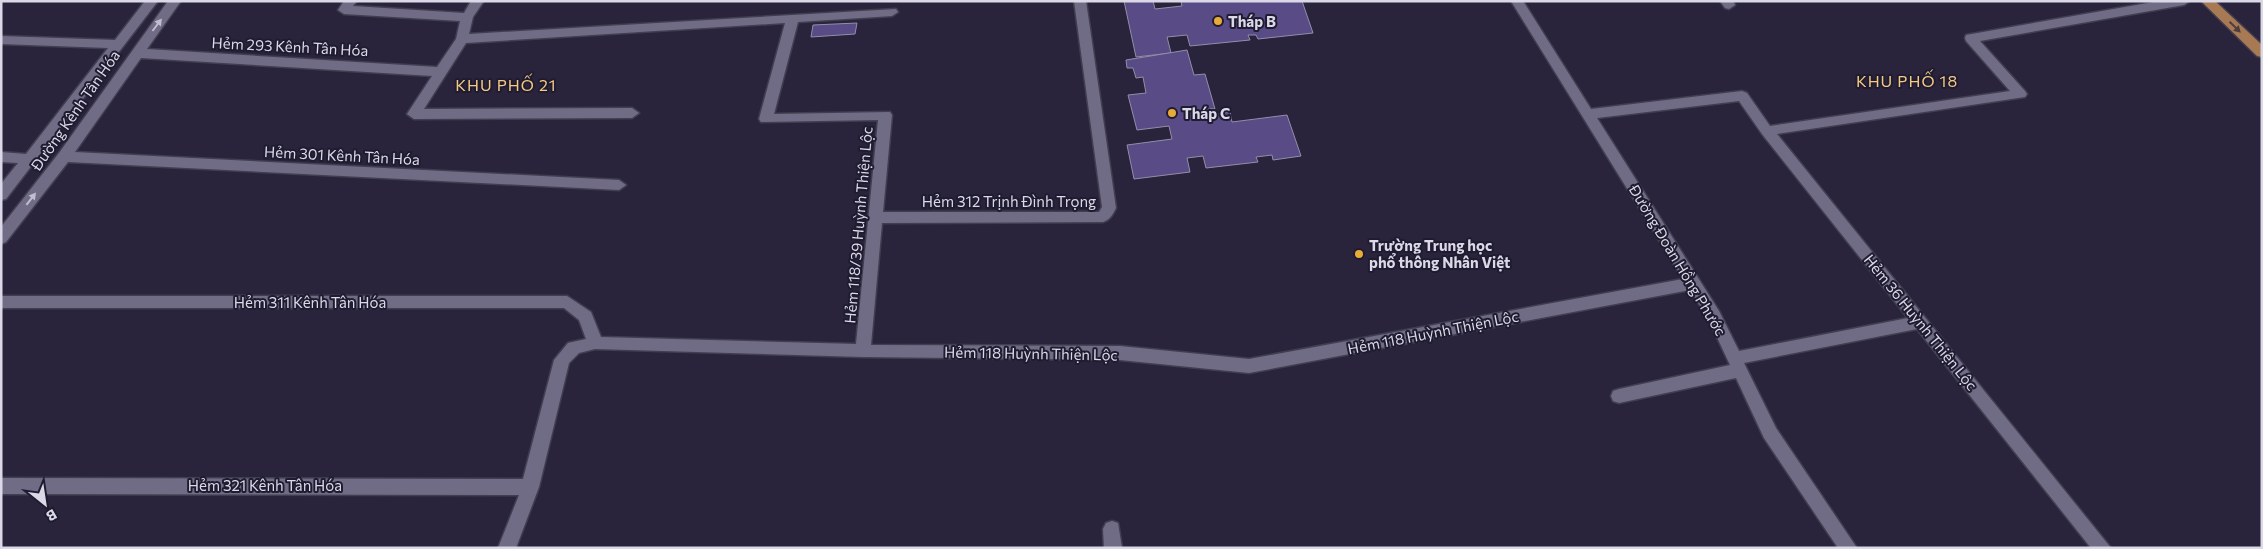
<svg xmlns="http://www.w3.org/2000/svg" width="2263" height="549" viewBox="0 0 2263 549" font-family="Commissioner,sans-serif">
	<style>
		.building { fill: #594b85; stroke: #938ea9 }
		.lines { fill: none; stroke-linecap: round; stroke-linejoin: round }
		.minor-casing { stroke: #423e51; stroke-width: 3 }
		.major-casing { stroke: #423e51; stroke-width: 3 }
		.minor { fill: #706c86; fill-rule: evenodd }
		.major { fill: #a87a54; fill-rule: evenodd }
		.oneway { fill: #c0bed0 }
		.oneway2 { fill: #4f3c3d }
		.poi-dot { fill: #e8ab37; stroke: #1f1b30; stroke-width: 2 }
		.labels { text-anchor: middle; dominant-baseline: central; stroke-width: 4; stroke-linejoin: round; paint-order: stroke }
		.poi-label { font-size: 15px; font-weight: bold; fill: #dbd9e8; stroke: #1f1b30; text-anchor: start }
		.street-label { font-size: 15px; fill: #dbd9e8; stroke: #1f1b30 }
		.neighbourhood-label { font-size: 16px; letter-spacing: 1px; fill: #f5ca85; stroke: #1f1b30 }
	</style>
	<rect width="100%" height="100%" fill="#29243b"/>
	<!-- building -->
	<g class="building">
		<polygon points="1124,1 1153,1 1155,9 1182,6 1181,1 1302,1 1313,33 1258,39 1256,35 1248,35 1250,40 1190,46 1187,35 1167,37 1171,53 1136,57"/>
		<polygon points="857,23 855,34 811,37 813,25"/>
		<polygon points="1187,50 1194,75 1205,74 1215,109 1210,109 1211,115 1230,112 1232,122 1287,115 1301,156 1273,160 1272,155 1256,157 1258,162 1206,168 1203,156 1187,158 1190,172 1134,179 1127,145 1172,139 1169,126 1137,130 1128,95 1146,93 1143,77 1136,78 1133,68 1127,68 1126,60"/>
	</g>
	<g class="lines">
		<defs>
			<g id="minor">
				<polygon points="145,1 158,1 6,199 1,200 1,184 18,163 1,162 1,152 26,154 108,48 1,44 1,36 115,40"/>
				<path d="M168,1H181L147,49L437,67L456,39L460,21L344,14L338,10L344,1H357L353,6L464,13L471,1H484L473,17L469,34L896,9L898,12L892,16L798,22L774,114L890,112L892,115L883,212H1099L1102,207L1074,1H1086L1116,208C1113,214 1110,220 1103,222L882,223L871,345L1120,346L1249,359L1683,279L1511,1H1523L1591,109L1742,91L1747,93L1770,126L2010,91L1966,41L1965,38L1966,35L2159,1H2190L2184,5L1980,41L2025,91L2027,94L2025,97L1777,134L2111,548H2091L1917,329L1744,363L1776,428L1857,548H1838L1764,438L1736,378L1619,403L1613,401L1611,396L1613,391L1619,389L1730,365L1708,318L1690,290L1249,373L1120,360L863,357L595,349L579,353L569,363L539,487L516,548H498L519,495L1,494V478L523,479L554,360L568,343L586,339L579,320L564,308H1V296H567L591,312L601,337L856,344L878,120L761,122L759,119L785,23L466,43L424,109L632,108L639,113L632,118L414,119L407,114L432,76L141,58L75,152L619,180L626,185L619,190L68,162L6,242L1,244V227L59,153ZM1739,101L1762,134L1908,318L1739,351L1719,311L1597,118Z"/>
				<polygon points="1720,1 1733,1 1735,5 1729,9 1725,8"/>
				<polygon points="1112,521 1118,523 1122,548 1104,548 1103,529 1106,523"/>
			</g>
			<polygon id="major" points="2201,1 2215,1 2262,45 2262,57 2257,56"/>
		</defs>
		<!-- minor casing -->
		<use href="#minor" class="minor-casing"/>
		<!-- major casing -->
		<use href="#major" class="major-casing"/>
		<!-- minor -->
		<use href="#minor" class="minor"/>
		<!-- major -->
		<use href="#major" class="major"/>
	</g>
	<!-- one-way arrows -->
	<defs><path id="oneway-solid" d="M-6-.8H1V-3.2L6.5 0L1 3.2V.8H-6Z" transform="scale(1.25)"/></defs>
	<g class="oneway">
		<use href="#oneway-solid" transform="translate(157 25) rotate(-53)"/>
		<use href="#oneway-solid" transform="translate(31 199) rotate(-52)"/>
	</g>
	<use class="oneway2" href="#oneway-solid" transform="translate(2235 27) rotate(44)"/>
	<!-- markers -->
	<g class="poi-dot">
		<circle cx="1218" cy="21" r="5"/>
		<circle cx="1172" cy="113" r="5"/>
		<circle cx="1359" cy="254" r="5"/>
	</g>
	<g class="labels">
		<!-- poi labels -->
		<g class="poi-label">
			<text x="1228" y="21">Tháp B</text>
			<text x="1182" y="113">Tháp C</text>
			<text x="1369" y="245">Trường Trung học<tspan x="1369" dy="17">phổ thông Nhân Việt</tspan></text>
		</g>
		<!-- street labels -->
		<g class="street-label">
			<text transform="translate(290 46) rotate(3)">Hẻm 293 Kênh Tân Hóa</text>
			<text transform="translate(75 110) rotate(-55)">Đường Kênh Tân Hóa</text>
			<text transform="translate(342 155) rotate(3)">Hẻm 301 Kênh Tân Hóa</text>
			<text x="1009" y="201">Hẻm 312 Trịnh Đình Trọng</text>
			<text transform="translate(858 225) rotate(-85)">Hẻm 118/39 Huỳnh Thiện Lộc</text>
			<text transform="translate(1678 260) rotate(59)">Đường Đoàn Hồng Phước</text>
			<text x="310" y="302">Hẻm 311 Kênh Tân Hóa</text>
			<text transform="translate(1921 322) rotate(51)">Hẻm 36 Huỳnh Thiện Lộc</text>
			<text transform="translate(1433 332) rotate(-11)">Hẻm 118 Huỳnh Thiện Lộc</text>
			<text transform="translate(1031 353) rotate(1)">Hẻm 118 Huỳnh Thiện Lộc</text>
			<text x="265" y="485">Hẻm 321 Kênh Tân Hóa</text>
		</g>
		<!-- neighbourhood labels -->
		<g class="neighbourhood-label">
			<text x="1907" y="80">KHU PHỐ 18</text>
			<text x="506" y="84">KHU PHỐ 21</text>
		</g>
	</g>
	<!-- border -->
	<rect width="2263" height="549" fill="none" stroke="#dbd9e8" stroke-width="5"/>
	<!-- north arrow -->
	<g transform="translate(45 504) rotate(150)" stroke="#1f1b30" stroke-width="4" paint-order="stroke">
	<path d="M0-4L9 19L0 12L-9 19Z" fill="#dbd9e8"/>
	<text y="-8" font-size="14" font-weight="bold" text-anchor="middle" fill="#dbd9e8">B</text>
	</g>
</svg>
